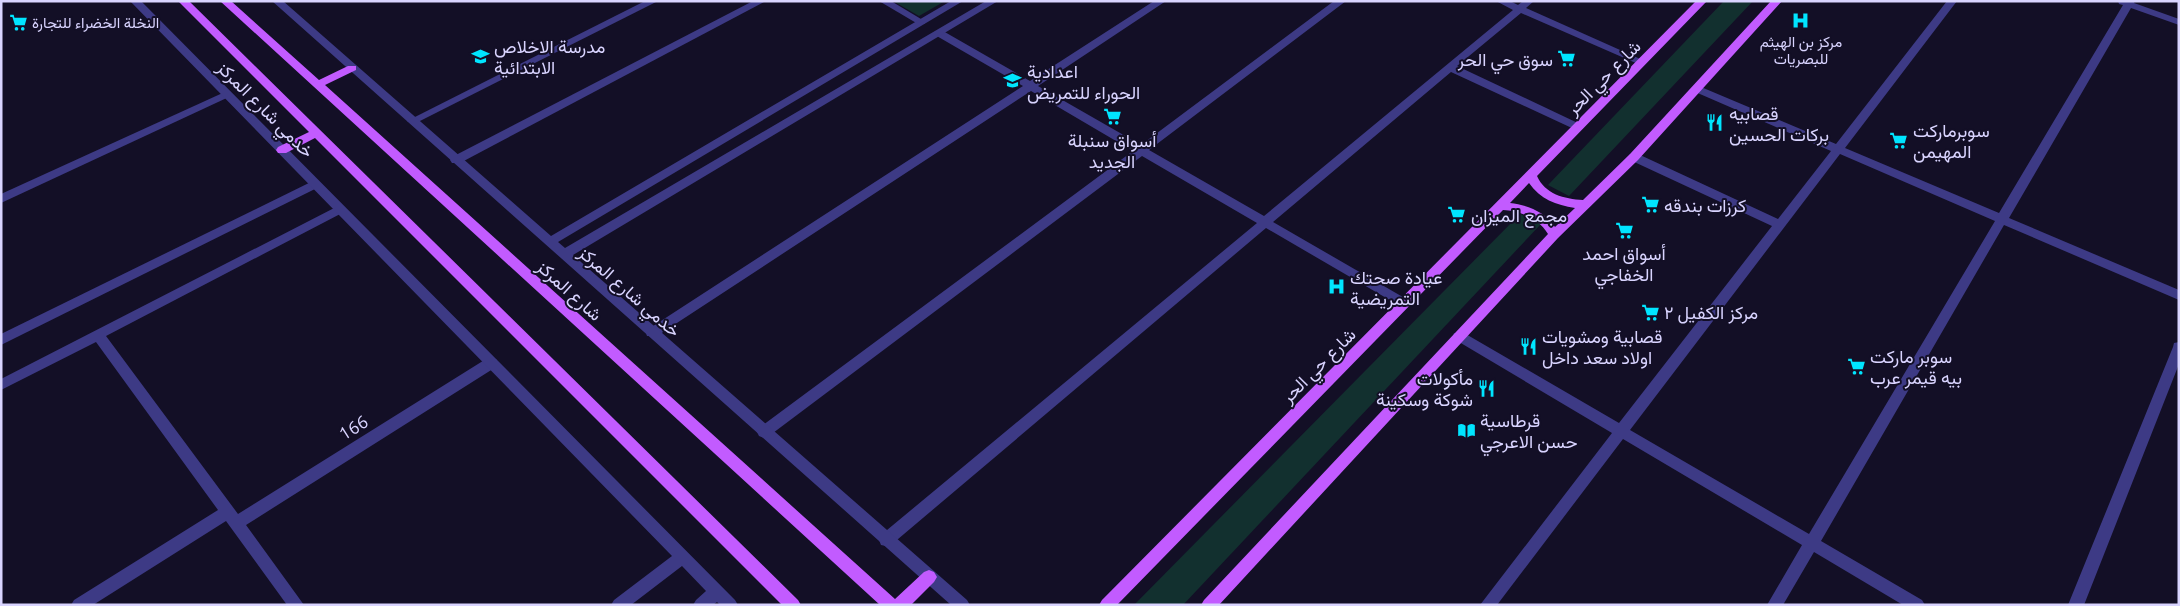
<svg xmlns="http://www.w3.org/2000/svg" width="2180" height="606" viewBox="0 0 2180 606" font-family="Ubuntu,Vazirmatn,sans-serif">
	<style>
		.green { fill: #12302f }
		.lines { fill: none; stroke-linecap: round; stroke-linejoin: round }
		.minor { fill: #3d3a85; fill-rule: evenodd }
		.tertiary { fill: #3d3a85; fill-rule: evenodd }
		.primary { fill: #c25bff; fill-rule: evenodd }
		.labels { text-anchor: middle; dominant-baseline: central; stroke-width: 4; stroke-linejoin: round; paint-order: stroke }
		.far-poi-label { font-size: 15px; fill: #d9d4ff; stroke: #130f26; text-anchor: start }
		.poi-label { font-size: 18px; fill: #d9d4ff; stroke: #130f26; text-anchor: start }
		.street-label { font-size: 18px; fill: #d9d4ff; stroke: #130f26 }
	</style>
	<rect width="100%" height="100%" fill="#130f26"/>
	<!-- green -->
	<g class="green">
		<polygon points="893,1 945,1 919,16"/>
		<polygon points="1724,1 1753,1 1569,196 1548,185"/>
		<polygon points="1520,214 1541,224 1183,605 1134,605"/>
	</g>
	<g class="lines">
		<!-- minor -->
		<g class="minor">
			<polygon points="645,1 658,1 416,123 412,124 407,121"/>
			<polygon points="753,1 766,1 460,163 452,163 450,160 452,157"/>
			<polygon points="879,1 891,1 926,22 924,24 918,24"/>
			<polygon points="1154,1 1166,1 1038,86 1141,145 1334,1 1346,1 1149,150 1264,216 1513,10 1496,1 1510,1 1518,5 1523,1 1534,1 1526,8 1647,62 1642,65 1638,64 1521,13 1457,66 1582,125 1583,127 1582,129 1574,129 1451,72 1273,222 1408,300 1410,303 1408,306 1400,306 1266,228 891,545 886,546 881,545 879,540 881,535 1257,223 1142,156 769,436 764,438 759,436 757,432 759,428 1133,151 1031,91 657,336 647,336 646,333 647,330 1023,86 935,35 935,31 943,31 1030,81"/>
			<path d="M1947,1H1957L1845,148L1999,213L2123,5L2119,4L2118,1H2135L2134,3L2179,19V25L2131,8L2009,218L2179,290V300L2004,225L1821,541L1922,600L1925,605H1903L1814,552L1783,605H1767L1802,545L1623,439L1497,605H1480L1612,433L1454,339L1453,336L1454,333H1464L1619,423L1772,226L1630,160L1628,157L1630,154H1638L1778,219L1831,151L1693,91L1692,89L1693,87H1701L1836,144ZM1840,154L1995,221L1809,534L1630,430Z"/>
			<polygon points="227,91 232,94 231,96 1,203 1,194"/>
			<polygon points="315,180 321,184 319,187 1,345 1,334"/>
			<polygon points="340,205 346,209 344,212 106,336 238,514 486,359 496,359 498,363 496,367 246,525 304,605 287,605 226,521 93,605 71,605 74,600 218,510 96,342 1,390 1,379"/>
			<polygon points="2179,342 2179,364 2084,605 2068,605 2173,347 2174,343"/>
		</g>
		<!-- tertiary -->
		<g class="tertiary">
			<polygon points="130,1 141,1 735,600 738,605 720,605 717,602 713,605 693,605 696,600 706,591 682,566 631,605 611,605 614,600 672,556"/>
			<polygon points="272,1 283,1 551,236 951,1 963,1 558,242 565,248 986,1 998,1 573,255 967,600 970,605 951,605"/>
		</g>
		<!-- primary -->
		<g class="primary">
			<polygon points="178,1 189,1 798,600 801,605 782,605 315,138 286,153 278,153 276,150 278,147 309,132"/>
			<polygon points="220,1 231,1 319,80 348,66 356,66 356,70 325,85 895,599 924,572 929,570 934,572 937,577 934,582 911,605 880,605"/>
			<path d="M1696,1H1707L1537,176C1545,194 1564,199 1583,200L1630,154L1771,1H1782L1638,160L1558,238L1219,605H1201L1204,600L1548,234C1538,218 1521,211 1503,210L1117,605H1099L1102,600ZM1529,183C1540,199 1556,205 1575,208L1555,227C1545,212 1528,205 1510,203Z"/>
		</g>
	</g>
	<!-- icons -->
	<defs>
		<symbol id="hospital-bare" viewBox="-9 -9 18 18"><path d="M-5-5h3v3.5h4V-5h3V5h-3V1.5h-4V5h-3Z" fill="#00e5ff" stroke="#130f26" stroke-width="2.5" paint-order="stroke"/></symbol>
		<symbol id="supermarket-bare" viewBox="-9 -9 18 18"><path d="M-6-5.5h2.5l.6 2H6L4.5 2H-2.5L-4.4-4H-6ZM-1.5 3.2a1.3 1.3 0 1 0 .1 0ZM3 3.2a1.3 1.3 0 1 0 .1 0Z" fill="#00e5ff" stroke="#130f26" stroke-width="2.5" paint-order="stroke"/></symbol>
		<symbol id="school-bare" viewBox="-9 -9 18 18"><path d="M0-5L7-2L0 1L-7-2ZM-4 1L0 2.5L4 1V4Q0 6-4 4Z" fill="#00e5ff" stroke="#130f26" stroke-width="2.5" paint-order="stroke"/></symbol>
		<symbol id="restaurant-bare" viewBox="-9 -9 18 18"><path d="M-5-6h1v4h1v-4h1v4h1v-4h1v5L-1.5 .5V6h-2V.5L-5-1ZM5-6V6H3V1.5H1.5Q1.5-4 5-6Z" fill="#00e5ff" stroke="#130f26" stroke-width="2.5" paint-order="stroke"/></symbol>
		<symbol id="library-bare" viewBox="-9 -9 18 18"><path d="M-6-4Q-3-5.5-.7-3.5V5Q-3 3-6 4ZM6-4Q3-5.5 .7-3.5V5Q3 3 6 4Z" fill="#00e5ff" stroke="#130f26" stroke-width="2.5" paint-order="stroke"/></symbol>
	</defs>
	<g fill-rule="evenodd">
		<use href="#hospital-bare" x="1788" y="8" width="25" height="25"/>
		<use href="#supermarket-bare" x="6" y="10" width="25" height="25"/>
		<use href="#school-bare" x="468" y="44" width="25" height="25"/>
		<use href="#supermarket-bare" x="1554" y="46" width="25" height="25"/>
		<use href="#school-bare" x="1000" y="68" width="25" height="25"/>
		<use href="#supermarket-bare" x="1100" y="104" width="25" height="25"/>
		<use href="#restaurant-bare" x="1702" y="110" width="25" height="25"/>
		<use href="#supermarket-bare" x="1886" y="128" width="25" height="25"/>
		<use href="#supermarket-bare" x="1638" y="192" width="25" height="25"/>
		<use href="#supermarket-bare" x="1444" y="202" width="25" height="25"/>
		<use href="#supermarket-bare" x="1612" y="218" width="25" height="25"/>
		<use href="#hospital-bare" x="1324" y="274" width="25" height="25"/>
		<use href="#supermarket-bare" x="1638" y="300" width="25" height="25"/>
		<use href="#restaurant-bare" x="1516" y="334" width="25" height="25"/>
		<use href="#supermarket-bare" x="1844" y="354" width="25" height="25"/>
		<use href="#restaurant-bare" x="1474" y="376" width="25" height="25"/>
		<use href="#library-bare" x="1454" y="418" width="25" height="25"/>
	</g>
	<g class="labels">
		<!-- far-poi labels -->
		<g class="far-poi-label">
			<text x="32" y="22">النخلة الخضراء للتجارة</text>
			<text x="1801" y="41" text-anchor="middle">مركز بن الهيثم<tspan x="1801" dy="17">للبصريات</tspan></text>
		</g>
		<!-- poi labels -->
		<g class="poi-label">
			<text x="494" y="46">مدرسة الاخلاص<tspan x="494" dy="21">الابتدائية</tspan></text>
			<text x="1553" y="59" text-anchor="end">سوق حي الحر</text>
			<text x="1027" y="71">اعدادية<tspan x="1027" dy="21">الحوراء للتمريض</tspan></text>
			<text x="1729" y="113">قصابيه<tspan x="1729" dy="21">بركات الحسين</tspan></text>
			<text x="1913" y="130">سوبرماركت<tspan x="1913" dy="21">المهيمن</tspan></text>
			<text x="1112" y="140" text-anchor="middle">أسواق سنبلة<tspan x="1112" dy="21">الجديد</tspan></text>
			<text x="1664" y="205">كرزات بندقه</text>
			<text x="1471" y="215">مجمع الميزان</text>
			<text x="1624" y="253" text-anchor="middle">أسواق احمد<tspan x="1624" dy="21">الخفاجي</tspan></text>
			<text x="1350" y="277">عيادة صحتك<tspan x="1350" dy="21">التمريضية</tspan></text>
			<text x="1664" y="312">مركز الكفيل ٢</text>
			<text x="1542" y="336">قصابية ومشويات<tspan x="1542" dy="21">اولاد سعد داخل</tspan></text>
			<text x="1870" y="356">سوبر ماركت<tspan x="1870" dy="21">بيه قيمر عرب</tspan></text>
			<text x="1473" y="378" text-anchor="end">مأكولات<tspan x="1473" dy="21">شوكة وسكينة</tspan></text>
			<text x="1480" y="420">قرطاسية<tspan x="1480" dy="21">حسن الاعرجي</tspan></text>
		</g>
		<!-- street labels -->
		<g class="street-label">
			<text transform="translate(1603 77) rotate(-45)">شارع حي الحر</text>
			<text transform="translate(266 109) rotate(45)">خدمي شارع المركز</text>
			<text transform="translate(570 290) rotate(42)">شارع المركز</text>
			<text transform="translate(630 291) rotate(41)">خدمي شارع المركز</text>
			<text transform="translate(1318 365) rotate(-45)">شارع حي الحر</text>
			<text transform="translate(353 427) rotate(-32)">166</text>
		</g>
	</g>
	<!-- border -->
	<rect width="2180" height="606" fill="none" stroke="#d9d4ff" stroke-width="5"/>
</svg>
